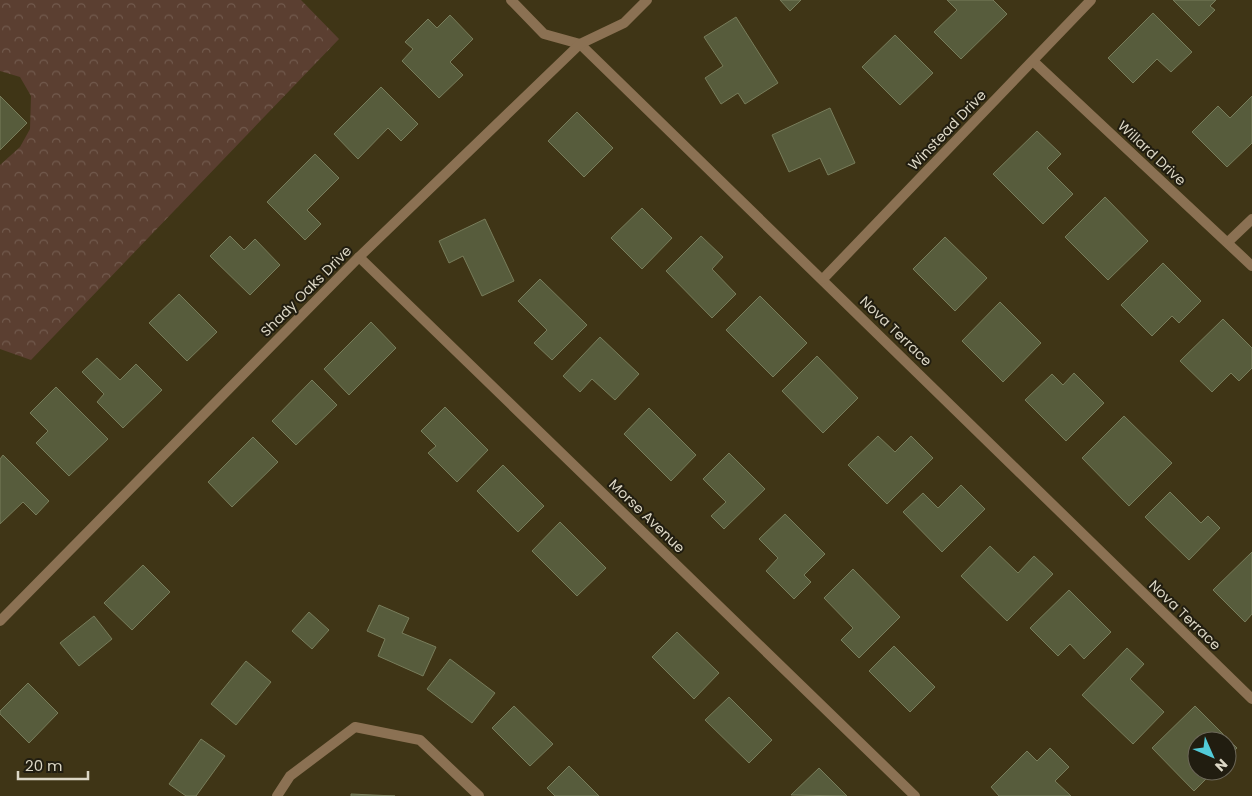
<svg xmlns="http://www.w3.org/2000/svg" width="1252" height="796" viewBox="0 0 1252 796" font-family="Poppins,sans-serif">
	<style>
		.forest { fill: url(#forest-crowns) }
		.building { fill: #575c3c; stroke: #787d5b }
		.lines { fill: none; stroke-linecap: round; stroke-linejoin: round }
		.minor { stroke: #8b7153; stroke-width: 10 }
		.labels { text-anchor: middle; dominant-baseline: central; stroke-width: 4; stroke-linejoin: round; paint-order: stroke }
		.street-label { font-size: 14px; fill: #dcd7c5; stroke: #211d10 }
	</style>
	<defs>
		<pattern id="forest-crowns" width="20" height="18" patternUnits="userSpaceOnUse" patternTransform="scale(1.25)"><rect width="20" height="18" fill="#5b3f31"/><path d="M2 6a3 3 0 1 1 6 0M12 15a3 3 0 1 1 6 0" fill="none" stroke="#725a4d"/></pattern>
	</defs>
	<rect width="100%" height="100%" fill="#3f3516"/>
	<!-- forest -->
	<polygon class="forest" points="0,0 301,0 339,39 31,360 0,349 0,165 20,147 30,129 31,96 20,77 0,71"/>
	<!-- building -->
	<g class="building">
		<polygon points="780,0 801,0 790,11"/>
		<polygon points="947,0 993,0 1007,14 961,59 934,32 957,10"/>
		<polygon points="1173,0 1216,0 1210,6 1215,10 1199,26"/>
		<polygon points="1153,13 1192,52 1171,72 1157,59 1133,83 1108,58"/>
		<polygon points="450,15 473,39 450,62 463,75 439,98 402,61 413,49 405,42 428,19 437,28"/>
		<polygon points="736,17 778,83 745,104 738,93 721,104 705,78 723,66 704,37"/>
		<polygon points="895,35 933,73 900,105 862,67"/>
		<polygon points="381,87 418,124 401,141 388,128 358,159 334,134"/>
		<polygon points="0,96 27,123 0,150"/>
		<polygon points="1252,96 1252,143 1227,167 1192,132 1218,106 1230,118"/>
		<polygon points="830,108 855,163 828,175 820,158 789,172 772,135"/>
		<polygon points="577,112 613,148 584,177 548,141"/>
		<polygon points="1037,131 1061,154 1047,168 1073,194 1043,224 993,174"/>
		<polygon points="315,154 339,178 307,210 321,224 305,240 267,202"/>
		<polygon points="1105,197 1148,241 1108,280 1065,237"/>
		<polygon points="642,208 672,238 642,269 611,238"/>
		<polygon points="485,219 514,281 482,296 463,256 449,263 439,241"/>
		<polygon points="230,236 244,250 255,239 280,265 250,295 210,256"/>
		<polygon points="701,236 723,257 712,269 736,294 712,318 666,271"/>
		<polygon points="945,237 987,278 955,311 913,269"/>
		<polygon points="1163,263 1201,301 1179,323 1172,316 1152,336 1121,305"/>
		<polygon points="540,279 587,325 552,360 534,343 547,330 518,301"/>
		<polygon points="179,294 217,332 187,361 149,323"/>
		<polygon points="760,296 807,343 773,377 726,330"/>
		<polygon points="1000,302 1041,343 1003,382 962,341"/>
		<polygon points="1223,319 1252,348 1252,368 1239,381 1231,373 1212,392 1180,361"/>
		<polygon points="371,322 396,348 349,395 324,369"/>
		<polygon points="600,337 639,374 615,400 592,379 580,392 563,376"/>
		<polygon points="817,356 858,398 823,433 782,391"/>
		<polygon points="97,358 120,380 136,364 162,390 123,428 97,402 104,394 82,372"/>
		<polygon points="1074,373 1104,403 1066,441 1025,400 1052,374 1063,385"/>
		<polygon points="312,380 337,405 296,445 272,421"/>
		<polygon points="56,387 108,439 69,476 36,443 48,431 30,413"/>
		<polygon points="445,407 488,450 457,482 428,453 436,446 421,431"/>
		<polygon points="649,408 696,455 671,481 624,434"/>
		<polygon points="1124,416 1172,463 1129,506 1082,458"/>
		<polygon points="878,436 895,452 911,436 933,458 887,504 848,465"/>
		<polygon points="253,437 278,462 232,507 208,482"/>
		<polygon points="729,453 765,489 724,529 711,516 726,502 703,479"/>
		<polygon points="3,455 49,501 36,515 23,502 0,524 0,459"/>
		<polygon points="503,465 544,506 518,532 477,491"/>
		<polygon points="961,485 985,509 942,552 903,512 923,493 938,508"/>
		<polygon points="1170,492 1201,523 1208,516 1220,528 1189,560 1145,517"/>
		<polygon points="785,514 825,554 804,575 811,582 794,599 766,571 778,558 759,539"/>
		<polygon points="560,522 606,568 577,596 532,551"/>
		<polygon points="990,546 1018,573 1034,556 1053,574 1007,621 961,576"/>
		<polygon points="1252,552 1252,614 1245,622 1213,590"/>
		<polygon points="143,565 170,592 132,630 104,603"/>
		<polygon points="853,569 900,617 859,658 841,640 853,628 824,598"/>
		<polygon points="1069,590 1111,632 1084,659 1070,644 1058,656 1030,628"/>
		<polygon points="379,605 409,618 402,633 436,647 423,676 378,656 385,639 367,631"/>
		<polygon points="309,612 329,630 312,649 292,631"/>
		<polygon points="94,616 112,639 79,666 60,643"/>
		<polygon points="677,632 719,673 694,699 652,657"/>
		<polygon points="894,646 935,687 910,712 869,671"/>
		<polygon points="1127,648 1144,664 1130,679 1164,712 1133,744 1082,695"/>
		<polygon points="450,659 495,693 472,723 427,689"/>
		<polygon points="246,661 271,682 236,725 211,704"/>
		<polygon points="28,683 58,713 29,743 0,714 0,711"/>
		<polygon points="729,697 772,740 749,763 705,720"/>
		<polygon points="514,706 553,744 530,766 492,728"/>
		<polygon points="1195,706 1237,748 1227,758 1227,741 1197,741 1197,771 1214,771 1194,791 1152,748"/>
		<polygon points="201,739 225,756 196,796 186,796 169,784"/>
		<polygon points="1050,748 1069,767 1055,781 1071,796 999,796 991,787 1027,751 1037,761"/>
		<polygon points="569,766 599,796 555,796 547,788"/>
		<polygon points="819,768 847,796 791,795"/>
		<polygon points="351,794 395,796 351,796"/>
	</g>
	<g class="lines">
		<!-- minor -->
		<g class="minor">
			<polyline points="511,0 544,34 580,44 1252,699"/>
			<polyline points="1033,61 1252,266"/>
			<polyline points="1228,242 1252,219"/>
			<polyline points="359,257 915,796"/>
			<polyline points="823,279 1091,0"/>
			<polyline points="0,621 359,257 580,44 624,23 647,0"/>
			<polyline points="277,796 290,776 355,727 420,740 479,796"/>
		</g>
	</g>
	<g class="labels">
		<!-- street labels -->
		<g class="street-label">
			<text transform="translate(947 130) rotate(-46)">Winstead Drive</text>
			<text transform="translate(1152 153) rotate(43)">Willard Drive</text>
			<text transform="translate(306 291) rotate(-45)">Shady Oaks Drive</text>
			<text transform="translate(896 331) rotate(44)">Nova Terrace</text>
			<text transform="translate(647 516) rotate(44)">Morse Avenue</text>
			<text transform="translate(1185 615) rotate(44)">Nova Terrace</text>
		</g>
	</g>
	<!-- north arrow -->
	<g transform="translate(1212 756) rotate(135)"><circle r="24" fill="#211d10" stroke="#6c6758"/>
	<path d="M0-4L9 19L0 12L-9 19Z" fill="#52cbd8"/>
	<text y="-8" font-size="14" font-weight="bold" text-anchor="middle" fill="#dcd7c5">N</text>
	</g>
	<!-- scale -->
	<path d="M18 771v8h70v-8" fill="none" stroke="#dcd7c5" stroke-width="2.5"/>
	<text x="25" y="771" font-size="15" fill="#dcd7c5" stroke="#211d10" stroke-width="4" paint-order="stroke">20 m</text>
</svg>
